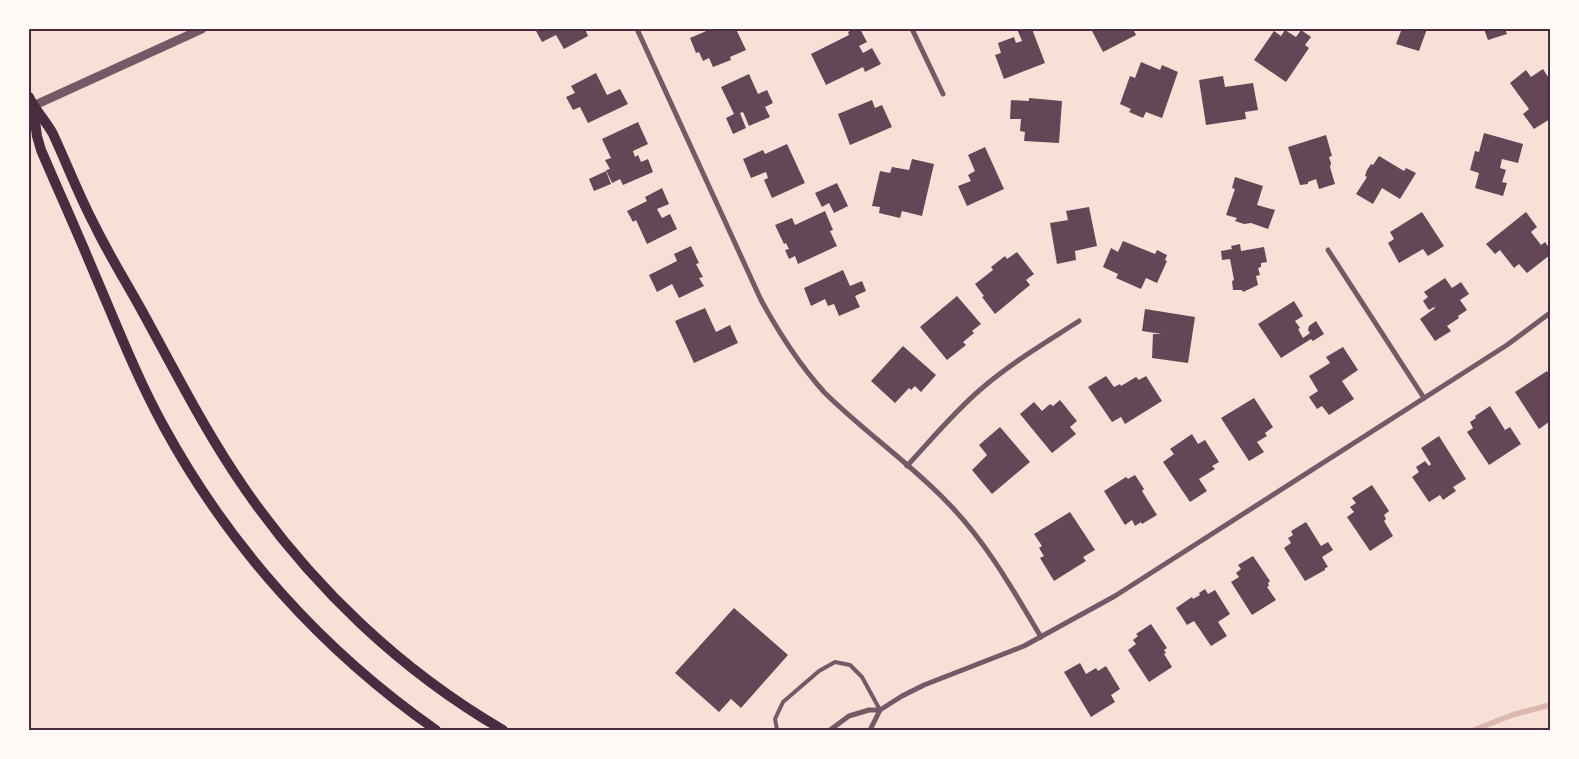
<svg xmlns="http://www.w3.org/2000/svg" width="1579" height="759" viewBox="0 0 1579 759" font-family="'Public Sans',sans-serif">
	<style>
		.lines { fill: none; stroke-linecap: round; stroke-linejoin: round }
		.stream { stroke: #dcb8b0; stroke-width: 5.5 }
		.building { fill: #644757 }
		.service { stroke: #755966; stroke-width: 4 }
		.minor { stroke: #755966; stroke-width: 5 }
		.tertiary { stroke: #755966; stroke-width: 9 }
		.secondary { stroke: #4a2c40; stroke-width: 10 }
		.neatline { fill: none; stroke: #4a2c40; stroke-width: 2 }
	</style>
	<rect width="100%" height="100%" fill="#f7e1d7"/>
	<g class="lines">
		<!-- stream -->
		<polyline class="stream" points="1474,730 1512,715 1550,705"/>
	</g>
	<!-- building -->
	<g class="building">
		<polygon points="535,29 585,29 588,36 564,49 556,35 542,42"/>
		<polygon points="711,29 736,29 746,50 730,57 731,60 713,67 709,58 703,61 699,52 696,53 690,38"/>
		<polygon points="854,29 860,29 867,42 859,46 863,53 872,48 881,64 865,72 863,67 826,85 811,54 849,35 848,32"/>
		<polygon points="1017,29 1032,29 1045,63 1004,79 995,55 1001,53 998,43 1014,37 1016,43 1022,41"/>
		<polygon points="1091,29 1133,29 1136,35 1103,52"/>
		<polygon points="1396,29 1427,29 1419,51 1396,44 1401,31"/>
		<polygon points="1484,29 1505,29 1507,34 1488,40"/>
		<polygon points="1285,30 1296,37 1301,30 1311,37 1305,45 1309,48 1286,82 1254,60 1274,31 1281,36"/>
		<polygon points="1141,62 1160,70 1162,65 1178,72 1162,118 1146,112 1143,118 1129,112 1131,109 1120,104 1130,76 1135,78"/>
		<polygon points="1543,69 1550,80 1550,119 1534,129 1523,114 1529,109 1510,83 1526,70 1531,77"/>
		<polygon points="596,73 607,95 620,89 628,104 588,123 580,107 573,110 566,97 575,93 571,86"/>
		<polygon points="749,74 758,94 767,90 773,103 765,107 770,117 749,126 743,112 740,113 746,128 733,134 726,118 734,114 721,87"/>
		<polygon points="1223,76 1225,87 1253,83 1258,110 1245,112 1246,119 1206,125 1199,80"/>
		<polygon points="1029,98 1062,101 1059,143 1024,141 1025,132 1020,131 1021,119 1010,119 1011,100 1029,101"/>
		<polygon points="872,100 875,108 882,105 892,127 850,145 838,114"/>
		<polygon points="638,122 648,144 633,151 635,157 638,155 641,162 648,159 653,172 623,185 620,179 612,183 606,170 610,169 605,160 611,158 602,139"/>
		<polygon points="1484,133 1523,144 1518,163 1502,159 1500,168 1506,170 1502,182 1507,183 1503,196 1475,188 1479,173 1470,170 1475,151 1479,152"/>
		<polygon points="1326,135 1332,156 1329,157 1331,163 1330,167 1335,184 1319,189 1316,179 1308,182 1308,184 1300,185 1288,147"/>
		<polygon points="787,144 805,183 772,198 764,180 768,178 766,172 751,178 743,159 763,150 765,154"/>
		<polygon points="985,147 1004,189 967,206 958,186 971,181 968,175 975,171 968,155"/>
		<polygon points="1379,156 1404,171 1406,168 1416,173 1400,199 1382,188 1373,204 1356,194 1367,177 1365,176 1367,170 1371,164 1373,165"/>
		<polygon points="912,159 934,164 922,216 902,211 900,218 879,213 880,207 872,206 880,171 890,173 892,167 909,170"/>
		<polygon points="606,171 611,184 594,191 589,179"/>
		<polygon points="1235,177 1263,186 1257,205 1275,210 1268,229 1251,223 1244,224 1235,221 1237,218 1226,215 1235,189 1232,188"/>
		<polygon points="837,183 848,206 834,213 829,203 822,207 815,193"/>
		<polygon points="662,188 669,204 657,209 662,218 670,214 677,229 647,244 636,220 633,222 627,211 647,201 645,197"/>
		<polygon points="1089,207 1097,246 1075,251 1076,260 1057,264 1050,223 1068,220 1066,211"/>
		<polygon points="825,211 833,230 830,231 837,246 798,264 795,256 789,259 785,250 789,249 786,243 784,244 775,225 792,218 795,225"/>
		<polygon points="1422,212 1444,246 1428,256 1423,249 1399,263 1388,243 1394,239 1390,232"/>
		<polygon points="1526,212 1537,227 1531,232 1541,245 1545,242 1550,249 1550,255 1527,273 1519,264 1514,268 1500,250 1495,254 1486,244"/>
		<polygon points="1123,241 1155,254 1157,250 1167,255 1165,260 1167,261 1157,283 1146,278 1141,289 1116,278 1118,274 1103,267 1111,248 1118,252"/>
		<polygon points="1240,244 1241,251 1264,247 1267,262 1261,263 1261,267 1258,268 1260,275 1256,276 1258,285 1243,292 1242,290 1233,290 1232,281 1234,280 1230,259 1222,260 1221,251 1232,249 1231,246"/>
		<polygon points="691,246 699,263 696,264 703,277 699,278 704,286 679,298 672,284 657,292 649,275 677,261 674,254"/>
		<polygon points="1017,252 1034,274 1026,280 1030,285 995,314 982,297 984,296 975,284 993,270 991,267 1005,256 1007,259"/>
		<polygon points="843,270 850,286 862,281 866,291 855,296 860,307 839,316 834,304 828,306 825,299 811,306 804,288"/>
		<polygon points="1445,278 1452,288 1461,282 1469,294 1460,300 1467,310 1458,316 1459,318 1447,326 1451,331 1435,341 1420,319 1435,308 1434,307 1429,310 1423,301 1428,297 1424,292"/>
		<polygon points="957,296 981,324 972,331 974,333 963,342 966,345 947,360 920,327"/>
		<polygon points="1294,301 1303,316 1295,321 1300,328 1298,329 1303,338 1310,333 1308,330 1309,326 1316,321 1324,334 1313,341 1311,339 1281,358 1258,324"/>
		<polygon points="705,308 716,332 730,325 738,343 694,363 675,321"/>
		<polygon points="1145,309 1195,317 1188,363 1152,358 1153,334 1162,334 1142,331"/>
		<polygon points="903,346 936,375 921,392 915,386 911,390 909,388 895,403 871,381"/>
		<polygon points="1343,347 1358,370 1342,381 1354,399 1329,415 1322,406 1317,409 1309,397 1318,391 1309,376 1330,363 1326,357"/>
		<polygon points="1547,371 1550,376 1550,424 1549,422 1539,429 1515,392"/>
		<polygon points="1106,376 1114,387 1120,384 1121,386 1136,377 1139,380 1146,376 1162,401 1125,424 1121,417 1112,422 1088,387"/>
		<polygon points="1254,398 1273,427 1265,433 1267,436 1257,442 1264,452 1249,461 1221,418"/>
		<polygon points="1060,400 1077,421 1070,427 1076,434 1052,453 1020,414 1034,402 1042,411 1050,404 1053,406"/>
		<polygon points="1490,406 1505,430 1510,427 1521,444 1489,465 1467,432 1473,428 1470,422 1476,418 1475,416"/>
		<polygon points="1000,427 1030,462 992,494 972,470 987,455 979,445"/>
		<polygon points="1192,434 1198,444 1205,440 1219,462 1212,466 1215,469 1199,479 1207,491 1190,502 1163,462 1174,454 1170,449"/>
		<polygon points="1439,436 1466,479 1453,487 1456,491 1443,500 1440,495 1429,502 1412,477 1419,472 1416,467 1425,461 1429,466 1431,464 1421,448"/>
		<polygon points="1135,475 1144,489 1142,491 1157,515 1142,524 1141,522 1135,526 1132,520 1125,525 1104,491 1126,477 1128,479"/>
		<polygon points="1372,485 1389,511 1384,515 1386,519 1384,521 1393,536 1370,551 1347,517 1354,512 1350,507 1356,503 1352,498"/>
		<polygon points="1070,512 1095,550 1083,557 1086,561 1054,581 1040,558 1044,556 1039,548 1042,546 1034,534"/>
		<polygon points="1306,522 1321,546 1328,542 1333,550 1322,557 1328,567 1325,568 1325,570 1305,581 1284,548 1291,543 1288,538 1293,535 1291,531"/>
		<polygon points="1253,556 1270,581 1268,583 1269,586 1267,587 1276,600 1252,615 1231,582 1239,577 1236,573 1241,569 1238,565"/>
		<polygon points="1205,589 1208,594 1215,590 1230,614 1218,622 1227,636 1211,646 1194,621 1187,625 1176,608 1192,597 1193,599 1200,595 1199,593"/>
		<polygon points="734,608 788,655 741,708 731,699 719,712 675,673"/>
		<polygon points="1151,624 1167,648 1164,650 1166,653 1164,654 1172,667 1149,682 1128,650 1136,644 1133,640 1138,636 1136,634"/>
		<polygon points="1080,663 1086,674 1096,668 1098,671 1106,666 1120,689 1111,695 1115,702 1091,717 1064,672"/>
	</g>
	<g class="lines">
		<!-- service -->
		<polyline class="service" points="777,730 775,719 783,702 819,671 835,662 850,665 862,677 880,710"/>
		<!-- minor -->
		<g class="minor">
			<path d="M637,29L761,300C779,333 798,363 824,392C863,431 910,463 948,503C987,543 1013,590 1041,637"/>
			<polyline points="912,29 943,94"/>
			<polyline points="1328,250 1424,398"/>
			<path d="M907,466C931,440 954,412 981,389C1011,363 1045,343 1079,321"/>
			<polyline points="830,730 849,716 869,710 880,710 902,696 924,685 1024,646 1115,596 1507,345 1550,313"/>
			<polyline points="870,730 880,710"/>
		</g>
		<!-- tertiary -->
		<polyline class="tertiary" points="33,106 202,29"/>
		<!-- secondary -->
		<g class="secondary">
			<path d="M29,97C35,110 46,121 53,134C67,164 79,196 95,226C109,255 126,282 142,311C175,371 206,433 245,489C312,586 401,671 503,730"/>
			<path d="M33,106L37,136L41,150C59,192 78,234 95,275C117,326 137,378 164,427C230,548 323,651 436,730"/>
		</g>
	</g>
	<!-- border -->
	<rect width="1579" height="759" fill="none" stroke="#fffaf5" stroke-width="60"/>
	<rect x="30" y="30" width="1519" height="699" class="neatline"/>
</svg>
